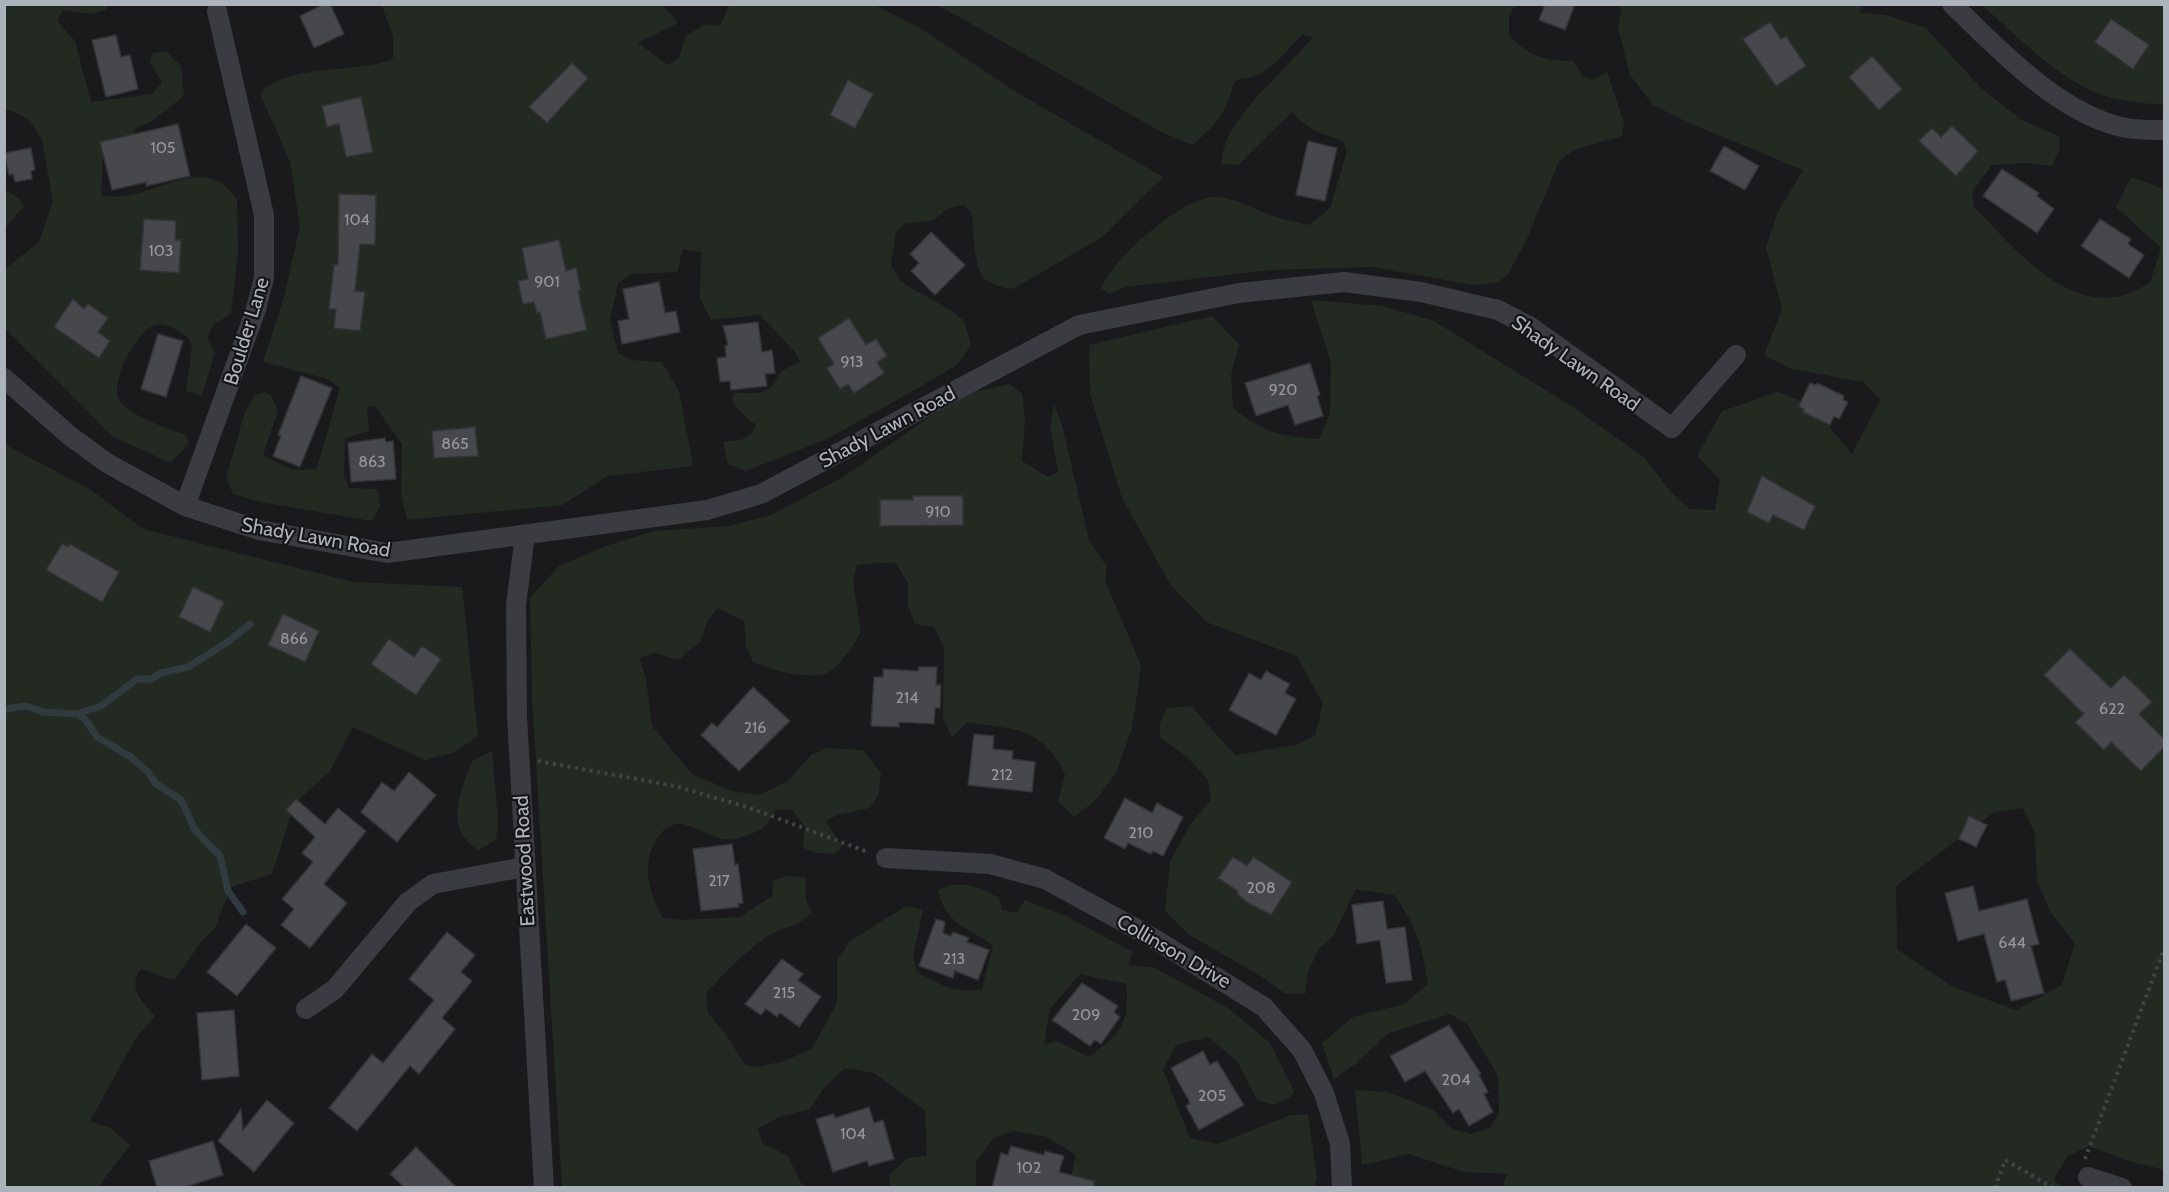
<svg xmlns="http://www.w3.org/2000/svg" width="2169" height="1192" viewBox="0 0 2169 1192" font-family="Cabin,sans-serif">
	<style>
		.green { fill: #222a22; fill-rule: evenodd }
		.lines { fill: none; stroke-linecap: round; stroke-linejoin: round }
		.stream { stroke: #303b3f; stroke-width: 7 }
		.building { fill: #47484c; stroke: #343438; stroke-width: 1.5 }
		.path { stroke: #414448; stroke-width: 4; stroke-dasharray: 3 4.5; stroke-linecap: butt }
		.minor { stroke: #3b3c41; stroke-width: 20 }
		.labels { text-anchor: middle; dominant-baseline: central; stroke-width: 4.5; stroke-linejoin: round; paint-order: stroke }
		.number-label { font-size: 16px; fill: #94989f }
		.street-label { font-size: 20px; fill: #adb3bb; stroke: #151517 }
	</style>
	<rect width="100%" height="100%" fill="#1a1a1c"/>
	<!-- green -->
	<g class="green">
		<path d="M4,5H108L105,10L91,14L63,10L57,21L75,41L91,102L152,94L162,83L150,62L153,53L166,51L181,66L184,96L149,123L136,128L130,141L103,159L101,195C138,205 184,166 216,180C224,183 231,193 237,199L238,252L231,314L213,325L207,339L215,352L202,396L186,391L192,348L189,338C180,332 167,322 155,325C136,331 106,386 121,403C137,420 167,427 187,436L189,443L171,463L113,437L5,328V269L39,242L53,202L42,140L29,120L12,111L5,110Z"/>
		<path d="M376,5H663L678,23L638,43L668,65L679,58L685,37L705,24L720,26L729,5H875L920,28L1016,92L1163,177L1102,237L1013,289C1004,287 989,285 983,277C974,267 973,227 972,213L963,205L948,208L934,220L904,224L896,233L891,265L901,282L952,311L964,321L971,345L958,364L925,384L829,438L746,471L728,464L723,442C739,440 750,441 756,425L744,416L732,401L734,393C760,393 770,397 781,371L800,362L794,351L760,315L711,320L700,299L701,252L683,249L677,272L632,274L618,283L610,320L618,353L631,360L662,362L679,391L693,466L608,476L562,505L407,520L401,493L402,444L375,406L367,407L369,431L345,438L344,476L349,488L378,489L380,507L372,521L260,502L233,494L226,478L245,411L255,395L265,392L271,395L278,411L263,455C281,465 296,474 317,468L340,388L328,379L263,362L284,297L300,226L290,162L260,94C285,63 357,74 393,59V37L382,6Z"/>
		<path d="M938,5H1515L1509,16V35C1530,57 1543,61 1573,61L1583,76L1592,80L1607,72L1624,123L1622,136L1574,150L1559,161L1527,239L1508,274L1498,283L1474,285L1373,267L1271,270L1125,287L1109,294L1101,289C1110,260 1189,190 1221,197C1238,200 1256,210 1273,216C1284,220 1297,222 1309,225L1330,208L1347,152L1343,141C1322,134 1307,130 1292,112L1238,165L1221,164C1223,118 1286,71 1313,37L1302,35C1289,48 1274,68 1256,76C1248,79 1241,77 1234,82C1226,114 1217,123 1193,145L1163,133Z"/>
		<path d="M1622,5H1862L1859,13L1885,15L1925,27L1982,89L2020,119L2059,136L2060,148L2052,166L2027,163L1992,165L1972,192L1974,207C2012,245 2063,312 2125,295C2133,292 2142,287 2150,283L2161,248L2116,207L2131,177L2164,189V1170L2125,1160L2089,1146L2068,1156L2054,1179L2061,1188H1502L1507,1174L1464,1172L1409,1154L1362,1165L1355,1090L1388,1092L1432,1109L1451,1128L1471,1134L1490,1128L1499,1113L1498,1076L1467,1024L1450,1014L1389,1033L1355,1064L1334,1079L1322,1043L1353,1017L1404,1004L1428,984C1422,946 1417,927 1394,895L1356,889L1334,935L1319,949L1308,972L1305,994L1284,993L1262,977L1188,934L1165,911L1170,861L1190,825L1211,800L1208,780L1187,757L1160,737V723L1167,708L1191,706L1235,755L1296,745L1315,735L1323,704L1297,656L1206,622L1170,584L1122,498L1090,394L1089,345L1212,316L1239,344L1231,375L1233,408C1264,433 1280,436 1319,439L1330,413L1331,363L1311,300L1383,306L1434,321L1573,407L1645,458L1670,491L1689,509L1715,510L1720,480L1697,456L1722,411L1778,392L1811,405L1852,454L1880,400L1864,382L1792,369L1764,355L1782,309L1766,247L1778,212L1803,170L1689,123L1653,105L1630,75L1618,27ZM2023,808L2035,834L2037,881L2051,913L2075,943L2062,985L2016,1010L1953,987L1897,949L1896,886L1993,813Z"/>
		<path d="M1982,5H2164V105C2140,103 2114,101 2092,91C2049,71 2016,35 1982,5Z"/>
		<polygon points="5,190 19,198 24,206 5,228"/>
		<path d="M1010,384L1022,394L1025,421L1022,461L1048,477L1058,472L1050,426L1054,404L1062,425L1089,540L1107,567L1105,580L1141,666L1135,710L1131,731L1116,773L1096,800L1074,817L1058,802L1065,774C1042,728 1013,727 966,723L952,738L943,718L944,647L934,627L915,624L908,605V583L895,562L857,565L853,582L861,632C853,645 844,660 832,670C814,683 771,670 753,662L746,646L744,621L718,608L707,622L700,642L678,660L654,653L639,658L646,679L652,726L692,774L732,791L758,795L787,782L811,755L827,748L863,750L881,773L879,794L870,808L837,815L826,821L842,846L835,854L816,853L803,848L805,826L792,810C765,807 777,818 761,829C755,833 742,837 735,839C717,843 699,827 682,824C674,823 667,827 662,832C639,859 648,889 662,918L682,920L740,917L772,896L773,880L788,876L805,877L806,899L812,912C795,930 785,925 768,936C744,952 726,972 706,993L708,1013L725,1033L745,1065L758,1067L784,1061L812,1049L837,1003V959L850,941L906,906L923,910L913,956L917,972C939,984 957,995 982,989L993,945C967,927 945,924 938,890C961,879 978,886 999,898L1002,910L1017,913L1025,900L1066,916L1133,952L1128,965L1155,968L1228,1008L1270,1043L1294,1091L1289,1098L1274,1105L1257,1100L1237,1061L1208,1037L1176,1045L1163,1070L1190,1138L1217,1144L1291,1115H1308L1317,1178L1313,1187H1069L1076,1155L1047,1137L1013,1131L994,1138L976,1162V1187H890L889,1175L907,1158L927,1156L925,1110L874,1073L845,1068L823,1089L810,1109L779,1117L758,1129L762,1143L788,1156L802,1185L815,1187H562L532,698L530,598L559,566L606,546L654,531L729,526L771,515L843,477L961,395ZM1080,974L1126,984C1131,1023 1119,1035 1089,1057L1057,1041L1044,1044L1050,1009Z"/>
		<path d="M4,442L8,446L91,490L143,529L354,582L462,587L478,736L455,752L425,760L353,727L330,771L295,803L272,874L231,887L215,928L202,941L174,980L141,969C127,989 141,1000 155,1016L136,1038L90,1121L110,1128L130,1145L98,1187H5Z"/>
		<path d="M492,751L498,822L496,840L478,850C443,828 460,791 473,760Z"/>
	</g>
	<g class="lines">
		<!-- stream -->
		<g class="stream">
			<polyline points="4,709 27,706 43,712 77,714 101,706 137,679 151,679 161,673 188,667 229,641 250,624"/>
			<polyline points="77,714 85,719 97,737 131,757 149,773 155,783 181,800 195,830 220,856 228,891 243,912"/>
		</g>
	</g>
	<!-- building -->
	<g class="building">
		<polygon points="324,4 330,4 344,34 314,48 300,16"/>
		<polygon points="1545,4 1575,4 1565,30 1539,20"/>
		<polygon points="2111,19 2149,45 2133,69 2095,42"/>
		<polygon points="1770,22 1781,39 1786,36 1806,66 1776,86 1743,39"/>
		<polygon points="116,35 121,57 130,55 138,89 106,97 92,40"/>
		<polygon points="1872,56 1902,89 1879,110 1849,77"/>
		<polygon points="572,63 588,78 547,123 529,107"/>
		<polygon points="848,80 873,94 855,128 830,115"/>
		<polygon points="361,97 373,152 346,157 339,124 327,127 322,106"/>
		<polygon points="178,124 190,176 146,186 147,182 112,190 100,142"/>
		<polygon points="1952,126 1978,151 1956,176 1919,141 1932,128 1941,137"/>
		<polygon points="1308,141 1337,148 1325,201 1296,195"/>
		<polygon points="1724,146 1759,166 1745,190 1710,171"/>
		<polygon points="31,148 35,170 31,171 32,179 15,182 13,174 9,175 4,153"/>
		<polygon points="2002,169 2039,193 2037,196 2054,209 2037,233 1983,196"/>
		<polygon points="339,194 376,195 375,245 360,244 355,291 365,292 360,331 334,328 336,309 329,309 334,265 338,265"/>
		<polygon points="144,219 176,221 175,240 181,240 179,273 140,270"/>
		<polygon points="2100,219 2131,239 2128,244 2144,255 2129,278 2081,246"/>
		<polygon points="931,232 965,265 935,295 911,271 919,263 910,254"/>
		<polygon points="559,240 566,271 576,268 581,290 578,291 587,330 546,339 540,312 537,313 534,302 523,304 518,281 528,279 522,248"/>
		<polygon points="659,282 665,313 676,311 680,332 622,344 618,321 629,319 623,289"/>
		<polygon points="73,299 84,309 88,304 108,318 98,332 110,341 99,358 54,327"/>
		<polygon points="849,318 866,345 876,339 887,356 877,362 884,373 854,393 848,384 840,389 827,368 834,364 818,338"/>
		<polygon points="758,322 762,352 772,350 775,373 765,374 767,386 731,390 730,381 720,382 717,358 726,357 725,346 728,345 723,326"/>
		<polygon points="158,334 183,341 166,397 141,389"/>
		<polygon points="1310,363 1320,395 1317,396 1323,416 1295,425 1288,405 1256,416 1245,383"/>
		<polygon points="301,376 332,388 300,467 273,456 281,436 278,435"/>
		<polygon points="1810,383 1816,385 1817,383 1844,396 1843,400 1848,402 1839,419 1834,416 1830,425 1803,412 1804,409 1799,406"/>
		<polygon points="475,427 478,456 434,458 432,431"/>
		<polygon points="385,438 386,442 393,441 396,479 351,482 348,443"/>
		<polygon points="1762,476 1815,506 1804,530 1773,515 1769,523 1747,512"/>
		<polygon points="913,496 963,496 963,525 880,526 880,500 913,500"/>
		<polygon points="62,544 68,547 70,544 119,572 102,602 46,570"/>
		<polygon points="193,587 224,602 210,632 179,617"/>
		<polygon points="283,614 319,631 305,662 268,645"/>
		<polygon points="389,639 414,657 422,646 441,659 416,695 371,664"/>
		<polygon points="2070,649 2111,688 2124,675 2152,702 2139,714 2164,739 2164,747 2141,771 2111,742 2104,750 2075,722 2084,714 2044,675"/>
		<polygon points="919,667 937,667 936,685 941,685 940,708 935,708 934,724 899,722 899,727 871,726 874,677 883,677 883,669 918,671"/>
		<polygon points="1266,671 1290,684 1285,693 1296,699 1276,735 1229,710 1249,673 1261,680"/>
		<polygon points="753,687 790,721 739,771 701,735 712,723 717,727"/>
		<polygon points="974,734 994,736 993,749 1013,751 1012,759 1035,762 1032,792 968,785"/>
		<polygon points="409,772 436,795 397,842 361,812 382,782 394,791"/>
		<polygon points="1125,798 1152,813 1157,803 1183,817 1163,856 1153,851 1151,854 1128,843 1125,849 1104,838"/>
		<polygon points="296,799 325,824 338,808 366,831 324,884 347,903 310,948 281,925 294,909 282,899 313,862 302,853 315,837 286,810"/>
		<polygon points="1969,816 1987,825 1976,847 1959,839"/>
		<polygon points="732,844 735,865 738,864 743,903 738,904 739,907 701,911 693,849"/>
		<polygon points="1233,857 1247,866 1253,857 1292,882 1271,915 1247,902 1237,894 1238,891 1218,878"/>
		<polygon points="1973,886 1979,911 2027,899 2039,944 2031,946 2044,993 2011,1001 2005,980 1997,982 1984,934 1958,941 1945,893"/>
		<polygon points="1383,901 1387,929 1405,927 1412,980 1386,983 1380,940 1357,944 1352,905"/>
		<polygon points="936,919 945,922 943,933 951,936 953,932 969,938 967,942 989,950 978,980 955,971 953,978 919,966"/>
		<polygon points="246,924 276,948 237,996 207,972"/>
		<polygon points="447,932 475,955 461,972 472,981 442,1018 455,1029 419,1074 410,1066 357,1131 329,1108 372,1054 383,1063 434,1000 409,979"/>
		<polygon points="782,959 803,974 798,980 821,997 799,1027 780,1013 777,1017 766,1009 761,1015 745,1004"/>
		<polygon points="1082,983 1118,1006 1114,1012 1120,1017 1101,1044 1095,1040 1090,1046 1052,1020"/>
		<polygon points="234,1010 239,1076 202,1080 197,1013"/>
		<polygon points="1449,1025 1481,1074 1479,1075 1488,1092 1484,1094 1493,1112 1469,1126 1459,1109 1453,1113 1425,1071 1405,1082 1390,1056"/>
		<polygon points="1203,1051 1210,1065 1217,1061 1244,1105 1199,1130 1186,1106 1190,1103 1171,1068"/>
		<polygon points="267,1100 294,1123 254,1172 218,1141 241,1109 243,1130"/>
		<polygon points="869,1107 874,1123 883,1120 894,1159 869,1166 867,1161 833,1172 816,1119 834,1114 835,1118"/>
		<polygon points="213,1141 223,1175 182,1188 157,1188 149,1161"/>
		<polygon points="1011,1146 1044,1155 1045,1151 1064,1156 1059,1172 1094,1181 1094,1188 992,1188 1001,1153 1008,1155"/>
		<polygon points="416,1147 452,1183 458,1188 405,1188 390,1174"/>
	</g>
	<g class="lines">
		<!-- path -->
		<g class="path">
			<polyline points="538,761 675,786 750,808 868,852"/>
			<polyline points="2085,1159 2164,949"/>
			<polyline points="1995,1188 2005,1160 2054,1188"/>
		</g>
		<!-- minor -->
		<g class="minor">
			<path d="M1952,4C1997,48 2053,107 2114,125C2130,130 2148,130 2164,130"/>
			<polyline points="4,378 70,436 107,463 185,506 259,530 387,553 707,510 761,494 1079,325 1239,293 1344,282 1421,292 1498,310 1529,326 1672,428 1736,355"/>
			<polyline points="185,506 256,309 264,278 264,215 217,11"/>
			<polyline points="525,535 516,605 517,717 544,1188"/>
			<polyline points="886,858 990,864 1045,879 1153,938 1264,1007 1302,1050 1324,1093 1340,1144 1342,1188"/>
			<polyline points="306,1009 335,989 408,902 433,884 524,867"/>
			<polyline points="2088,1177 2122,1188"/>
		</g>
	</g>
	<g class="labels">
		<!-- number labels -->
		<g class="number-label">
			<text x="163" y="147">105</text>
			<text x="357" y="219">104</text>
			<text x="161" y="250">103</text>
			<text x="547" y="281">901</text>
			<text x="852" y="361">913</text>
			<text x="1283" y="389">920</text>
			<text x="455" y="443">865</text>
			<text x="372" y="461">863</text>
			<text x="938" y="511">910</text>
			<text x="294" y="638">866</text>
			<text x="907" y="697">214</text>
			<text x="2112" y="708">622</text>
			<text x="755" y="727">216</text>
			<text x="1002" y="774">212</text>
			<text x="1141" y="832">210</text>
			<text x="719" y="880">217</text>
			<text x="1261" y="887">208</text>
			<text x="2012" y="942">644</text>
			<text x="954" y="958">213</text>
			<text x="784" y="992">215</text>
			<text x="1086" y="1014">209</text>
			<text x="1456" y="1079">204</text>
			<text x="1212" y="1095">205</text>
			<text x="853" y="1133">104</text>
			<text x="1029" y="1167">102</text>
		</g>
		<!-- street labels -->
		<g class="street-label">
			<text transform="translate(246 331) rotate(-73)">Boulder Lane</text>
			<text transform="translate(1576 363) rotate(35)">Shady Lawn Road</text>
			<text transform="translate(887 427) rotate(-28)">Shady Lawn Road</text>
			<text transform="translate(316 537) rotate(10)">Shady Lawn Road</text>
			<text transform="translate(524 861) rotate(-93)">Eastwood Road</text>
			<text transform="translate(1174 951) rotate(30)">Collinson Drive</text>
		</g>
	</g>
	<!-- border -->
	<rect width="2169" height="1192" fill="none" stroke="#adb3bb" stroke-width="12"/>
</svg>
